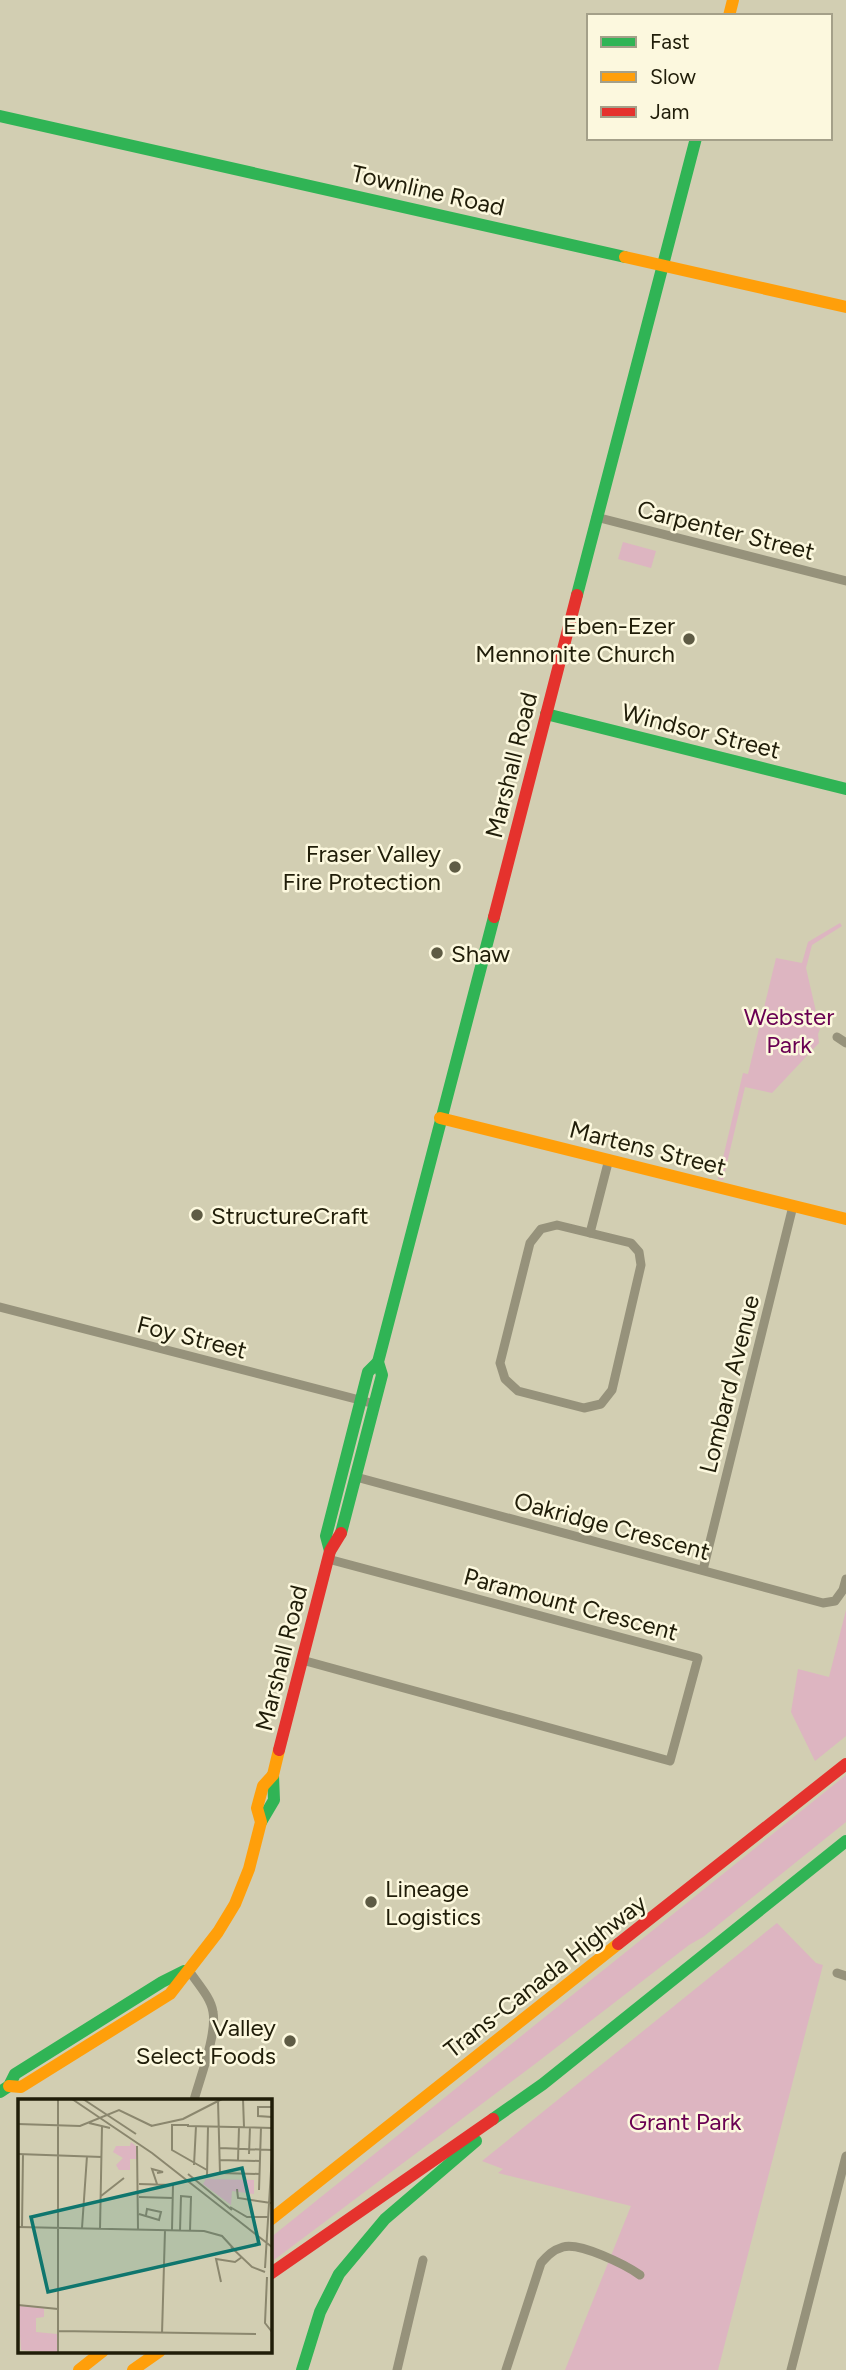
<svg xmlns="http://www.w3.org/2000/svg" width="846" height="2370" viewBox="0 0 846 2370" font-family="Figtree,sans-serif">
	<style>
		.green { fill: #ddb5c1 }
		.lines { fill: none; stroke-linecap: round; stroke-linejoin: round }
		.street { stroke: #96927b; stroke-width: 9 }
		.fast { stroke: #30b455; stroke-width: 12 }
		.slow { stroke: #ff9f0a; stroke-width: 12 }
		.jam { stroke: #e5322d; stroke-width: 12 }
		.poi-dot { fill: #5e5b44; stroke: #fcf8de; stroke-width: 2.5 }
		.labels { text-anchor: middle; dominant-baseline: central; stroke-width: 5; stroke-linejoin: round; paint-order: stroke }
		.street-label { font-size: 24px; fill: #201d09; stroke: #fcf8de }
		.poi-label { font-size: 24px; fill: #201d09; stroke: #fcf8de; text-anchor: end }
		.park-label { font-size: 24px; fill: #690052; stroke: #fcf8de }
		.inset-road { fill: none; stroke: #8b876e; stroke-width: 2 }
		.view { fill: #0f766e; fill-opacity: 0.15; stroke: #0f766e; stroke-width: 3.5 }
		.inset-edge { fill: none; stroke: #201d09; stroke-width: 3.5 }
	</style>
	<rect width="100%" height="100%" fill="#d2ceb2"/>
	<!-- green -->
	<g class="green">
		<polygon points="623,542 656,551 651,568 618,559"/>
		<polygon points="840,923 842,926 812,945 806,968 820,1029 818,1034 819,1043 772,1093 745,1087 723,1180 718,1179 743,1073 748,1074 776,958 802,963 808,942"/>
		<polygon points="846,1610 846,1736 815,1761 791,1712 798,1669 829,1677"/>
		<polygon points="846,1775 846,1822 703,1937 689,1945 535,2064 270,2263 270,2238"/>
		<polygon points="777,1923 816,1963 823,1965 718,2370 565,2370 631,2206 498,2173 503,2169 482,2161"/>
	</g>
	<g class="lines">
		<!-- street -->
		<g class="street">
			<polyline points="596,517 846,581"/>
			<polyline points="837,1037 846,1043"/>
			<polygon points="557,1225 631,1243 639,1252 641,1265 612,1390 601,1404 584,1408 518,1391 505,1379 500,1363 530,1243 541,1229"/>
			<polyline points="590,1233 609,1159"/>
			<polyline points="0,1307 375,1404"/>
			<polyline points="356,1477 823,1603 835,1601 843,1590 846,1579"/>
			<polyline points="703,1570 793,1206"/>
			<polyline points="302,1660 670,1761 698,1658 328,1559"/>
			<path d="M188,1969C196,1982 211,1997 213,2012C217,2034 200,2078 194,2100"/>
			<polyline points="837,1973 846,1976"/>
			<polyline points="397,2370 423,2260"/>
			<path d="M506,2370L541,2263C548,2255 553,2250 563,2247C580,2242 626,2265 640,2275"/>
			<polyline points="791,2370 846,2156"/>
		</g>
		<!-- fast -->
		<g class="fast">
			<polyline points="0,116 625,257"/>
			<polyline points="577,595 696,138"/>
			<polyline points="546,714 846,789"/>
			<polyline points="341,1533 382,1375 378,1362 494,917"/>
			<polyline points="330,1551 326,1536 368,1372 378,1362"/>
			<polyline points="261,1822 274,1800 273,1775"/>
			<polyline points="0,2092 9,2086 15,2074 162,1982 184,1971"/>
			<polyline points="493,2119 543,2084 846,1841"/>
			<polyline points="302,2370 320,2312 339,2274 385,2219 476,2141"/>
		</g>
		<!-- slow -->
		<g class="slow">
			<polyline points="729,16 733,0"/>
			<polyline points="625,257 846,307"/>
			<polyline points="440,1118 846,1219"/>
			<polyline points="9,2086 21,2087 170,1994 218,1932 235,1904 249,1869 261,1822 257,1808 263,1786 273,1775 279,1750"/>
			<polyline points="270,2220 618,1944"/>
			<polyline points="79,2370 103,2351"/>
			<polyline points="133,2370 160,2351"/>
		</g>
		<!-- jam -->
		<g class="jam">
			<polyline points="494,917 577,595"/>
			<polyline points="279,1750 330,1551 341,1533"/>
			<polyline points="618,1944 846,1764"/>
			<polyline points="270,2274 493,2119"/>
		</g>
	</g>
	<!-- markers -->
	<g class="poi-dot">
		<circle cx="689" cy="639" r="7"/>
		<circle cx="455" cy="867" r="7"/>
		<circle cx="437" cy="953" r="7"/>
		<circle cx="197" cy="1215" r="7"/>
		<circle cx="371" cy="1902" r="7"/>
		<circle cx="290" cy="2041" r="7"/>
	</g>
	<g class="labels">
		<!-- street labels -->
		<g class="street-label">
			<text transform="translate(428 190) rotate(13)">Townline Road</text>
			<text transform="translate(726 530) rotate(14)">Carpenter Street</text>
			<text transform="translate(701 731) rotate(14)">Windsor Street</text>
			<text transform="translate(511 765) rotate(-76)">Marshall Road</text>
			<text transform="translate(648 1148) rotate(14)">Martens Street</text>
			<text transform="translate(192 1337) rotate(14)">Foy Street</text>
			<text transform="translate(729 1384) rotate(-76)">Lombard Avenue</text>
			<text transform="translate(612 1526) rotate(15)">Oakridge Crescent</text>
			<text transform="translate(571 1604) rotate(15)">Paramount Crescent</text>
			<text transform="translate(281 1658) rotate(-76)">Marshall Road</text>
			<text transform="translate(545 1976) rotate(-38)">Trans-Canada Highway</text>
		</g>
		<!-- poi labels -->
		<g class="poi-label">
			<text x="675" y="625">Eben-Ezer<tspan x="675" dy="28">Mennonite Church</tspan></text>
			<text x="441" y="853">Fraser Valley<tspan x="441" dy="28">Fire Protection</tspan></text>
			<text x="451" y="953" text-anchor="start">Shaw</text>
			<text x="211" y="1215" text-anchor="start">StructureCraft</text>
			<text x="385" y="1888" text-anchor="start">Lineage<tspan x="385" dy="28">Logistics</tspan></text>
			<text x="276" y="2027">Valley<tspan x="276" dy="28">Select Foods</tspan></text>
		</g>
		<!-- park labels -->
		<g class="park-label">
			<text x="789" y="1016">Webster<tspan x="789" dy="28">Park</tspan></text>
			<text x="685" y="2121">Grant Park</text>
		</g>
	</g>
	<!-- overview -->
	<g transform="translate(18 2099)">
		<rect width="254" height="254" fill="#d2ceb2"/>
		<path d="M113,43L119,48L120,60H112V71H101L98,66L105,59L95,53L98,47H112ZM188,80L236,81V95L214,92L213,106L185,85ZM0,207L26,208V218L18,219V233L39,235V254L3,251Z" fill="#ddb5c1"/>
		<path class="inset-road" d="M54,0L134,54L254,148M65,0L118,35M225,0L226,28M200,2L202,74L242,75M253,8H240V17L254,18M71,24L92,29M0,25L62,27L101,11L134,27M171,26H154V51L189,71M133,27L165,20L204,0M169,27L254,29M119,47L120,131M202,49L254,51M0,55L84,58M231,55L232,28M202,61L242,62M220,61L221,28M176,66L178,27M170,75L214,111M189,78L190,27M121,85L155,86L154,131M139,85L134,70L145,73L139,74M219,90L220,99L253,104M241,91L243,28M83,97L106,79M121,98L155,99M212,108L229,118H251M121,115L141,121L143,113L129,110L128,116M0,128L186,132L204,137L216,150M4,128L5,55M64,129L69,57M82,130L84,27M162,132L163,97L173,98L172,132M213,148L234,168L247,173M247,169L254,56M249,178L247,224L254,233M203,183L198,160L217,163L224,158M0,206L40,210M40,232L238,235M144,235L147,131M40,254V0"/>
		<path class="view" d="M224,69L241,145L30,193L13,118Z"/>
		<rect width="254" height="254" class="inset-edge"/>
	</g>
	<!-- legend -->
	<rect x="587" y="14" width="245" height="126" fill="#fcf8de" stroke="#a4a089" stroke-width="2"/>
	<rect x="601" y="37" width="35" height="10" fill="#30b455" stroke="#a4a089" stroke-width="2"/>
	<text x="650" y="49" font-size="21" fill="#201d09">Fast</text>
	<rect x="601" y="72" width="35" height="10" fill="#ff9f0a" stroke="#a4a089" stroke-width="2"/>
	<text x="650" y="84" font-size="21" fill="#201d09">Slow</text>
	<rect x="601" y="107" width="35" height="10" fill="#e5322d" stroke="#a4a089" stroke-width="2"/>
	<text x="650" y="119" font-size="21" fill="#201d09">Jam</text>
</svg>
